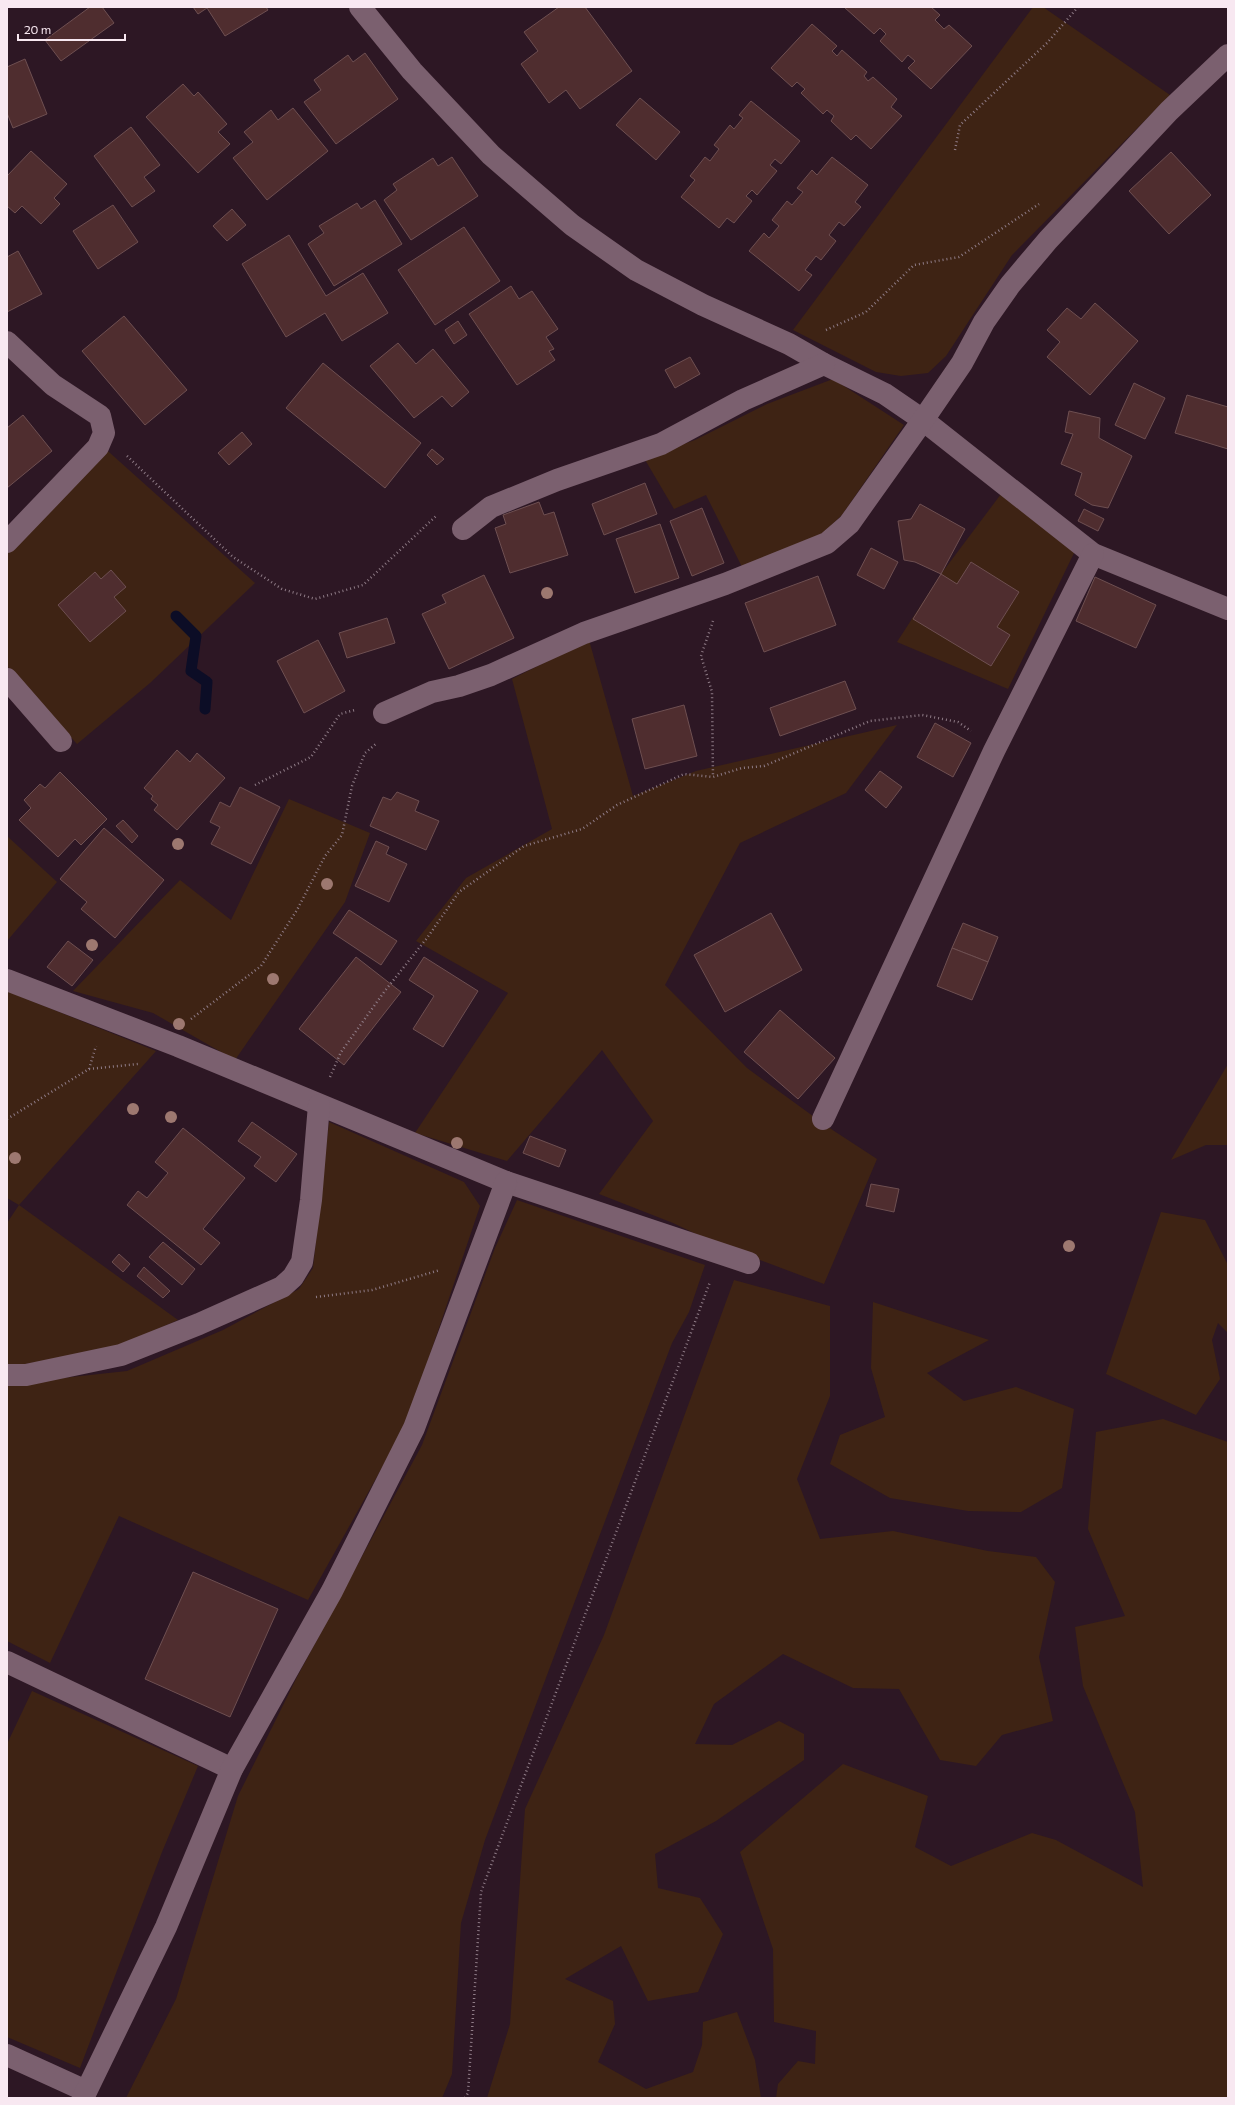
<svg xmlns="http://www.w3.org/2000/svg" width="1235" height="2105" viewBox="0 0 1235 2105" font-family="Commissioner,sans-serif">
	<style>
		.green { fill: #3e2314 }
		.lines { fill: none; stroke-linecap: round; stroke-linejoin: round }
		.stream { stroke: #0c0d26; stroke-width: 11 }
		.building { fill: #4f2d2f; stroke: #6e4f51 }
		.path { stroke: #8f7c87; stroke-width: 2.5; stroke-dasharray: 1 3; stroke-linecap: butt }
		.street { stroke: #7b606f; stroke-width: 22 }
		.tree { fill: #9d7870 }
	</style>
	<rect width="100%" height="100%" fill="#2d1724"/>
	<!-- green -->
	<g class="green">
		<polygon points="1033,7 1043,7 1170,95 1012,255 946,356 928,373 901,376 876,372 793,330"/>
		<polygon points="833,379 904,425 842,515 818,538 742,567 706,495 674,509 644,458 695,440 767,404"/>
		<polygon points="100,444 255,583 150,683 77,744 7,666 7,543"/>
		<polygon points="1001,494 1076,549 1008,689 897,642 941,574"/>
		<polygon points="589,640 633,796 696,771 897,725 846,793 740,843 665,985 747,1068 828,1127 877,1159 824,1284 717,1244 673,1223 599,1194 653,1121 602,1050 507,1161 415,1133 508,993 416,941 466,878 552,829 512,679"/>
		<polygon points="289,799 370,833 345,902 235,1060 153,1013 73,991 180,880 231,920"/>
		<polygon points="7,836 57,882 7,941"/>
		<polygon points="7,991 156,1051 19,1205 178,1320 110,1350 7,1367 7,1223 19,1205 7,1198"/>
		<polygon points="1228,1064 1228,1145 1206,1145 1171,1160"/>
		<polygon points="329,1122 464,1182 480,1206 407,1423 308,1600 119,1516 50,1663 7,1641 7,1384 127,1371 223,1330 299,1289 313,1268"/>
		<polygon points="517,1200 705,1265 689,1312 672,1343 485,1840 461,1923 452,2074 442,2098 126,2098 176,1999 238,1796 297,1677 422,1445 495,1248"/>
		<polygon points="1161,1212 1205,1220 1228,1265 1228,1333 1218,1323 1212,1340 1220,1379 1196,1415 1106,1374"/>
		<polygon points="734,1280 830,1306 830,1396 797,1479 820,1539 893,1531 988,1551 1036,1557 1055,1582 1039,1657 1053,1721 1002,1735 976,1766 940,1760 899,1689 853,1688 783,1654 714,1704 695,1744 732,1745 779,1721 804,1734 804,1760 716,1821 655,1854 658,1888 700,1898 723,1934 698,1992 648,2001 621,1946 565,1979 613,2001 615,2024 598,2062 646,2089 693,2072 702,2045 703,2022 737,2012 755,2060 761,2098 487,2098 510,2024 525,1809 604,1635"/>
		<polygon points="873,1302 989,1340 927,1373 964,1401 1016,1387 1074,1409 1062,1488 1021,1512 968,1511 890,1498 830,1464 840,1435 885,1417 871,1368"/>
		<polygon points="1163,1419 1228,1442 1228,2098 776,2098 778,2084 798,2061 815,2064 816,2031 774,2022 773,1949 740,1852 843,1764 928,1796 915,1847 951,1866 1032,1833 1056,1840 1143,1887 1135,1812 1083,1686 1075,1627 1125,1616 1088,1529 1096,1432"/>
		<polygon points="32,1691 198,1766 162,1852 80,2068 7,2037 7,1744"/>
	</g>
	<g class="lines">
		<!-- stream -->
		<polyline class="stream" points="176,616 196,636 191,671 207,682 205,709"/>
	</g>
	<!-- building -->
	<g class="building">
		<polygon points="90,7 102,7 114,23 61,61 45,40"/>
		<polygon points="193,7 266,7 268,10 225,36 207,8 198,14"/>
		<polygon points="559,7 585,7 632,71 580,109 566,90 549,103 521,64 538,51 524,32"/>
		<polygon points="844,7 931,7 940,15 935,20 944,29 949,25 972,46 931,89 908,68 915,61 908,55 902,62 880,41 886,34 880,28 874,34"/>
		<polygon points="812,24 837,46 832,51 837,56 842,50 867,72 864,76 868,81 873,77 897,99 891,107 902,116 871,149 856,135 851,140 831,121 834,116 827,110 823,114 801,93 805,89 797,82 792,87 771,68"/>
		<polygon points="365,53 398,99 336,144 304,102 321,90 314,80 348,55 353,62"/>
		<polygon points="25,59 47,114 13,128 7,113 7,67"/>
		<polygon points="183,84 194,96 198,92 227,124 218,132 230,144 198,173 146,117"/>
		<polygon points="640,98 680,132 656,160 616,125"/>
		<polygon points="751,101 800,141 781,164 775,159 770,165 777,171 757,195 752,190 746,196 752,201 734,223 727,218 719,228 681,197 695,180 690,176 705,157 710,161 719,149 714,145 730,125 734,129 743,118 739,115"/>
		<polygon points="293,108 328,151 267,200 233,158 253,142 244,132 271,110 278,120"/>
		<polygon points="131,127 160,165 144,177 155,191 132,207 94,156"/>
		<polygon points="31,151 67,184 54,198 60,204 41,224 22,206 15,213 7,206 7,176"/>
		<polygon points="1171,152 1211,195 1169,234 1129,191"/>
		<polygon points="452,157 478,196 411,240 384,200 397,190 393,184 433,158 438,166"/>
		<polygon points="832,157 868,185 855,202 861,207 844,226 839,222 829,235 836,241 821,260 816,256 805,270 812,275 799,291 749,251 764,233 769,238 779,226 772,220 787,201 792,205 803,192 797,188 812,170 817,175"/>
		<polygon points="375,200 402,244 334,286 308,244 324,233 319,226 357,203 361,209"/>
		<polygon points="113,205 138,242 98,269 73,231"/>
		<polygon points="232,209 246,225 227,241 213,226"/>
		<polygon points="464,227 500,281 435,325 398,270"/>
		<polygon points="289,235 326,296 363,273 388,313 342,341 325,313 286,337 242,264"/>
		<polygon points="18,251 42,294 7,312 7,257"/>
		<polygon points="511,286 519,299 532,291 558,329 546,337 554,349 549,351 555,360 517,385 469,314"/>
		<polygon points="1095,303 1138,341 1090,395 1047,357 1060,342 1047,330 1067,308 1081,319"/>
		<polygon points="124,316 187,390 145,425 82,351"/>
		<polygon points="458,321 467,335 454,344 445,330"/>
		<polygon points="398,343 416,364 433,349 469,392 452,407 442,396 414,418 370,366"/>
		<polygon points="690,357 700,374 675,388 665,370"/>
		<polygon points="323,363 421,443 385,488 286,408"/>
		<polygon points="1134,383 1165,398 1145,439 1115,425"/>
		<polygon points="1187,395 1228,407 1228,449 1175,433"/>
		<polygon points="1069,411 1100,418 1099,438 1132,456 1108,508 1092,505 1075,495 1082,473 1061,464 1073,434 1065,432"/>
		<polygon points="23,415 52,451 7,488 7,428"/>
		<polygon points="242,432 252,444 229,465 218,453"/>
		<polygon points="432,449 444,459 437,465 427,455"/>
		<polygon points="645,483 657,514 604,535 592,504"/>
		<polygon points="539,502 544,515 554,512 568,555 510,573 495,528 506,524 503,515"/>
		<polygon points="920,504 965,529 941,574 915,562 904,560 898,521 911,519"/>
		<polygon points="702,508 724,563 692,576 670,521"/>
		<polygon points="1084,509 1104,519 1098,531 1078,521"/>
		<polygon points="660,524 679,578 635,593 616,539"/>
		<polygon points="871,548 898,562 884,589 857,575"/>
		<polygon points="971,562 1019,592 997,627 1010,635 991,666 913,619 941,574 957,584"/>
		<polygon points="111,570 126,587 114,597 126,611 90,642 58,605 95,572 101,579"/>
		<polygon points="484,575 514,638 449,669 422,614 446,603 442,595"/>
		<polygon points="818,576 836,625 764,652 745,603"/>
		<polygon points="1095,577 1156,605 1136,648 1076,621"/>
		<polygon points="387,618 395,643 347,658 339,633"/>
		<polygon points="318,640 345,691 304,713 277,661"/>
		<polygon points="845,681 856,709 780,736 770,708"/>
		<polygon points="684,705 697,756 645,769 632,719"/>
		<polygon points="935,723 971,743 953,777 917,757"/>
		<polygon points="177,750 190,762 197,753 225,778 177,830 154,810 158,805 151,799 153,796 144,788"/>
		<polygon points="880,771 902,787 886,808 865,790"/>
		<polygon points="60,772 107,819 81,845 75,839 58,857 19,820 31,808 24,800 40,784 45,788"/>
		<polygon points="240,787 280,807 251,864 211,844 220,827 210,822 220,802 230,807"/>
		<polygon points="397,792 419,801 415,811 439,821 426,850 370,826 383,797 391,800"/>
		<polygon points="123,820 138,836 132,843 116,826"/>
		<polygon points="104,828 164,880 115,938 81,909 87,902 60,879"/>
		<polygon points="376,841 389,847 386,854 407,864 389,902 355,886"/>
		<polygon points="349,910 397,941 381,965 333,933"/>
		<polygon points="771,913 802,970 725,1012 694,955"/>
		<polygon points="963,923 998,937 988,962 952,948"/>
		<polygon points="68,941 93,960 72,986 47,967"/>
		<polygon points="952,948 988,962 972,1000 937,986"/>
		<polygon points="356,957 401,992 344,1065 299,1029"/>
		<polygon points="424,957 478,991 443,1047 413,1029 434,996 409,980"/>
		<polygon points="780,1010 835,1058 798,1099 744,1052"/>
		<polygon points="252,1122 297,1154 276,1182 254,1166 261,1157 238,1141"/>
		<polygon points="183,1128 245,1178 203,1229 220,1243 201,1265 127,1205 138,1191 147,1198 168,1173 155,1162"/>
		<polygon points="530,1136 566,1150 559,1167 523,1153"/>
		<polygon points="871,1184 899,1189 894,1212 866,1206"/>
		<polygon points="163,1242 195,1269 182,1285 149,1257"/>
		<polygon points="119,1254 130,1264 123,1272 112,1262"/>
		<polygon points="144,1267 170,1291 163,1298 137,1276"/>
		<polygon points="193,1572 278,1609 230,1717 145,1679"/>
	</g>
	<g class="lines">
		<!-- path -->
		<g class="path">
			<polyline points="955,150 960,125 1047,43 1078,7"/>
			<polyline points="826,330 866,312 914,265 959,257 1039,204"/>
			<polyline points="127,456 233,557 282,589 315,599 363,585 436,516"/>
			<polyline points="713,621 701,656 712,692 713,777"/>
			<polyline points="255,785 311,757 340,714 355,710"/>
			<polyline points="191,1019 261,966 297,910 325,856 342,835 352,786 365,753 377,743"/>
			<polyline points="89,1069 138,1064"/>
			<polyline points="330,1077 341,1052 384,992 427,938 459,892 524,846 582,829 617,805 684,774 713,777 742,768 764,766 870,721 922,715 958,722 971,731"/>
			<polyline points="7,1119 89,1069 96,1046"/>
			<polyline points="316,1297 372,1290 440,1270"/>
			<polyline points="465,2098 468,2093 481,1892 710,1282"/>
		</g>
		<!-- street -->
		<g class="street">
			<polyline points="360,7 412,71 491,155 572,225 636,270 703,305 789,344 824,364 885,394 923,420 1093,554 1228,609"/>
			<polyline points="7,342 53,385 100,416 104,433 98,447 7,542"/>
			<polyline points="463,529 491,507 557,480 661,444 743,400 824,364"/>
			<polyline points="7,679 61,741"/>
			<polyline points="384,713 432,692 459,686 491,675 584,633 725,584 827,543 849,524 923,420 962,363 984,322 1010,285 1048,240 1169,111 1228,55"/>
			<polyline points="7,980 178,1046 506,1182 749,1263"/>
			<polyline points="823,1119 994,751 1093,554"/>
			<polyline points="7,1375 26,1375 121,1355 199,1324 282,1287 293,1277 302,1262 311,1200 319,1105"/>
			<polyline points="7,1662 232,1769"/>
			<polyline points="7,2055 86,2091"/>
			<polyline points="83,2098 166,1927 232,1769 332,1591 414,1428 506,1182"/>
		</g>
	</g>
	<!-- trees -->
	<g class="tree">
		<circle cx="547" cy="593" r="6"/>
		<circle cx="178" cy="844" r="6"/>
		<circle cx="327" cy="884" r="6"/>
		<circle cx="92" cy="945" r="6"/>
		<circle cx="273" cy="979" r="6"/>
		<circle cx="179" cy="1024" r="6"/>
		<circle cx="133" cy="1109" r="6"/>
		<circle cx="171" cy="1117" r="6"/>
		<circle cx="457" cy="1143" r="6"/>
		<circle cx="15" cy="1158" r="6"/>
		<circle cx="1069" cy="1246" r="6"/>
	</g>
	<!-- border -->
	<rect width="1235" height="2105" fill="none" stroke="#f8e8f1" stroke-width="16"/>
	<!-- scale -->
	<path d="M18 34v6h107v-6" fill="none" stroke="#f8e8f1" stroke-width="2"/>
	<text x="24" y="34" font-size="12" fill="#f8e8f1" stroke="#2d1724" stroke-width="3" paint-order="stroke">20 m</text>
</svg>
